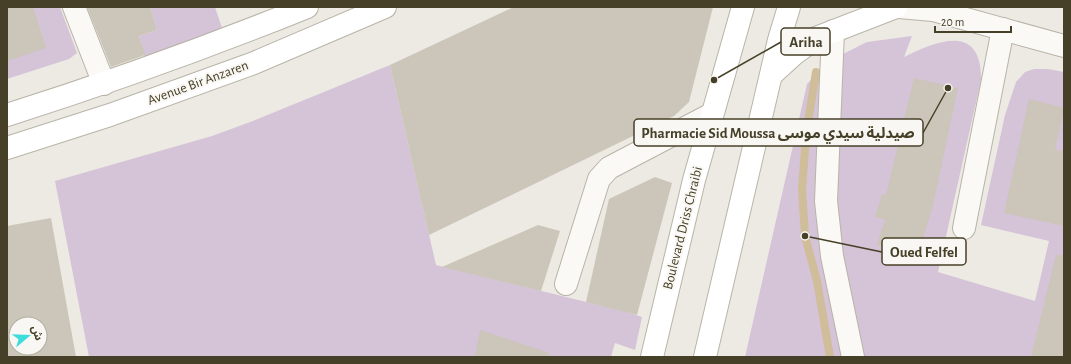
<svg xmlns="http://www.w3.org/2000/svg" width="1071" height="364" viewBox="0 0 1071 364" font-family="'Alegreya Sans','Noto Sans Arabic',sans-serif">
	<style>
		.green { fill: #d5c3d7 }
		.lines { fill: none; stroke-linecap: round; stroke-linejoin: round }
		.stream { stroke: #d0bd9a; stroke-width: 8 }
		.building { fill: #cbc6b9; fill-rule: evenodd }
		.street-casing { stroke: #b8b4a7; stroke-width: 24 }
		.secondary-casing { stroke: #b8b4a7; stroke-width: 24 }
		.street { stroke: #faf9f6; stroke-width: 22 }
		.secondary { stroke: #fff; stroke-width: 22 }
		.labels { text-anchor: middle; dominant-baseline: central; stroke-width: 4; stroke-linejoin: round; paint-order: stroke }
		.street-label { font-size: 14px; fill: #474028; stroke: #f9f7f3 }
		.leader { fill: none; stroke: #474028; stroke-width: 1.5 }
		.callout-dot { fill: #474028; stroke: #f9f7f3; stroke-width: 1.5 }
		.callout { fill: #f9f7f3; stroke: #474028; stroke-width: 1.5 }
		.callout-label { font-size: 15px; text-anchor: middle; font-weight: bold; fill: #474028 }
	</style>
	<rect width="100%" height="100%" fill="#edeae3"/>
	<!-- green -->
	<g class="green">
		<polygon points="7,7 60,7 77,53 69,59 7,79"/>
		<polygon points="150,7 215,7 223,31 145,58 139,36 157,30"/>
		<path d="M912,36L904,57C938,40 982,23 981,80L938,272L1035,301L1049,241L981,225L1005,115L1016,82L1025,72L1034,69H1048L1064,72V357H745L807,84L827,62L867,42Z"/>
		<polygon points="390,65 436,265 623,311 642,317 635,350 615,343 611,357 89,357 55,181 212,136 253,121"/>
	</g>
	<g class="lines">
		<!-- stream -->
		<polyline class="stream" points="816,72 806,135 802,190 805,236 817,281 830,357"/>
	</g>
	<!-- building -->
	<g class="building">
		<polygon points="7,7 33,7 46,48 7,61"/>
		<polygon points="87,7 150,7 157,30 139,36 145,55 111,67"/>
		<polygon points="514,7 713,7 689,102 674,116 429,235 390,65"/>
		<polygon points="914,78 958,88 933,205 918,256 877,245 885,220 875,217 882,194 886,195"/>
		<polygon points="1029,99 1064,108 1055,150 1064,151 1064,226 1004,213"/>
		<polygon points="655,177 672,183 637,315 586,302 609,199"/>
		<path d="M51,218L76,357H7V226ZM16,324H40V348H16Z"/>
		<polygon points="538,225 560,231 541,291 442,267"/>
		<polygon points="1056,255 1064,256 1064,357 1031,357"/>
		<polygon points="480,330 549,353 548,357 475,357"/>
	</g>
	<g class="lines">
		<defs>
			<g id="street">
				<polyline points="74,7 104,84"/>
				<polyline points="899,7 933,10 1064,46"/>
				<polyline points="833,31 826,201 832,256 853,357"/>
				<polyline points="964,228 1003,29"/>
				<polyline points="566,284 599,179 609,168 712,114"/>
			</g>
			<g id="secondary">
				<polyline points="772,74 794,54 816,38 896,7"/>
				<path d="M7,115C108,83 208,47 307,7"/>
				<polyline points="7,148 110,115 254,63 385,7"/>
				<polyline points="652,357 694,180 743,7"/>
				<polyline points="705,357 779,40 789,7"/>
			</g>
		</defs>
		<!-- street casing -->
		<use href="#street" class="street-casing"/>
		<!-- secondary casing -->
		<use href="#secondary" class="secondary-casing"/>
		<!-- street -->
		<use href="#street" class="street"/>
		<!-- secondary -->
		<use href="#secondary" class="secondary"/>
	</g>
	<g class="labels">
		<!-- street labels -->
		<g class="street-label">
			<text transform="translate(198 83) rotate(-20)">Avenue Bir Anzaren</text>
			<text transform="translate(683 228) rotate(-76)">Boulevard Driss Chraibi</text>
		</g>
	</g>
	<!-- callouts -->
	<path class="leader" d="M714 80L781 42M948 88L923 133M805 236L882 252"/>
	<g class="callout-dot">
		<circle cx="714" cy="80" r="4"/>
		<circle cx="948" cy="88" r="4"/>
		<circle cx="805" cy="236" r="4"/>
	</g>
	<g class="callout">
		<rect x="781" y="28" width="49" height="27" rx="4"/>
		<rect x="634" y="119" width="289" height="27" rx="4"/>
		<rect x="882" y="238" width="84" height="27" rx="4"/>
	</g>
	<g class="callout-label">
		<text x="806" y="47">Ariha</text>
		<text x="778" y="138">Pharmacie Sid Moussa صيدلية سيدي موسى</text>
		<text x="924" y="257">Oued Felfel</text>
	</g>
	<!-- border -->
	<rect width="1071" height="364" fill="none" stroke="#474028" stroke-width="16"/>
	<!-- north arrow -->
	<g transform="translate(28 336) rotate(71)"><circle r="19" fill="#f9f7f3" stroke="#b2aea2"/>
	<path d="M0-3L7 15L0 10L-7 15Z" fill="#3bdeda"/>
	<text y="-6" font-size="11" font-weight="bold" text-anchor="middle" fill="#474028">ش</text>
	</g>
	<!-- scale -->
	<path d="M935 26v6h76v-6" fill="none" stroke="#474028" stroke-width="2"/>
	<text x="941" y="26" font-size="12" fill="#474028" stroke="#f9f7f3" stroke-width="3" paint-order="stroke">20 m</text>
</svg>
